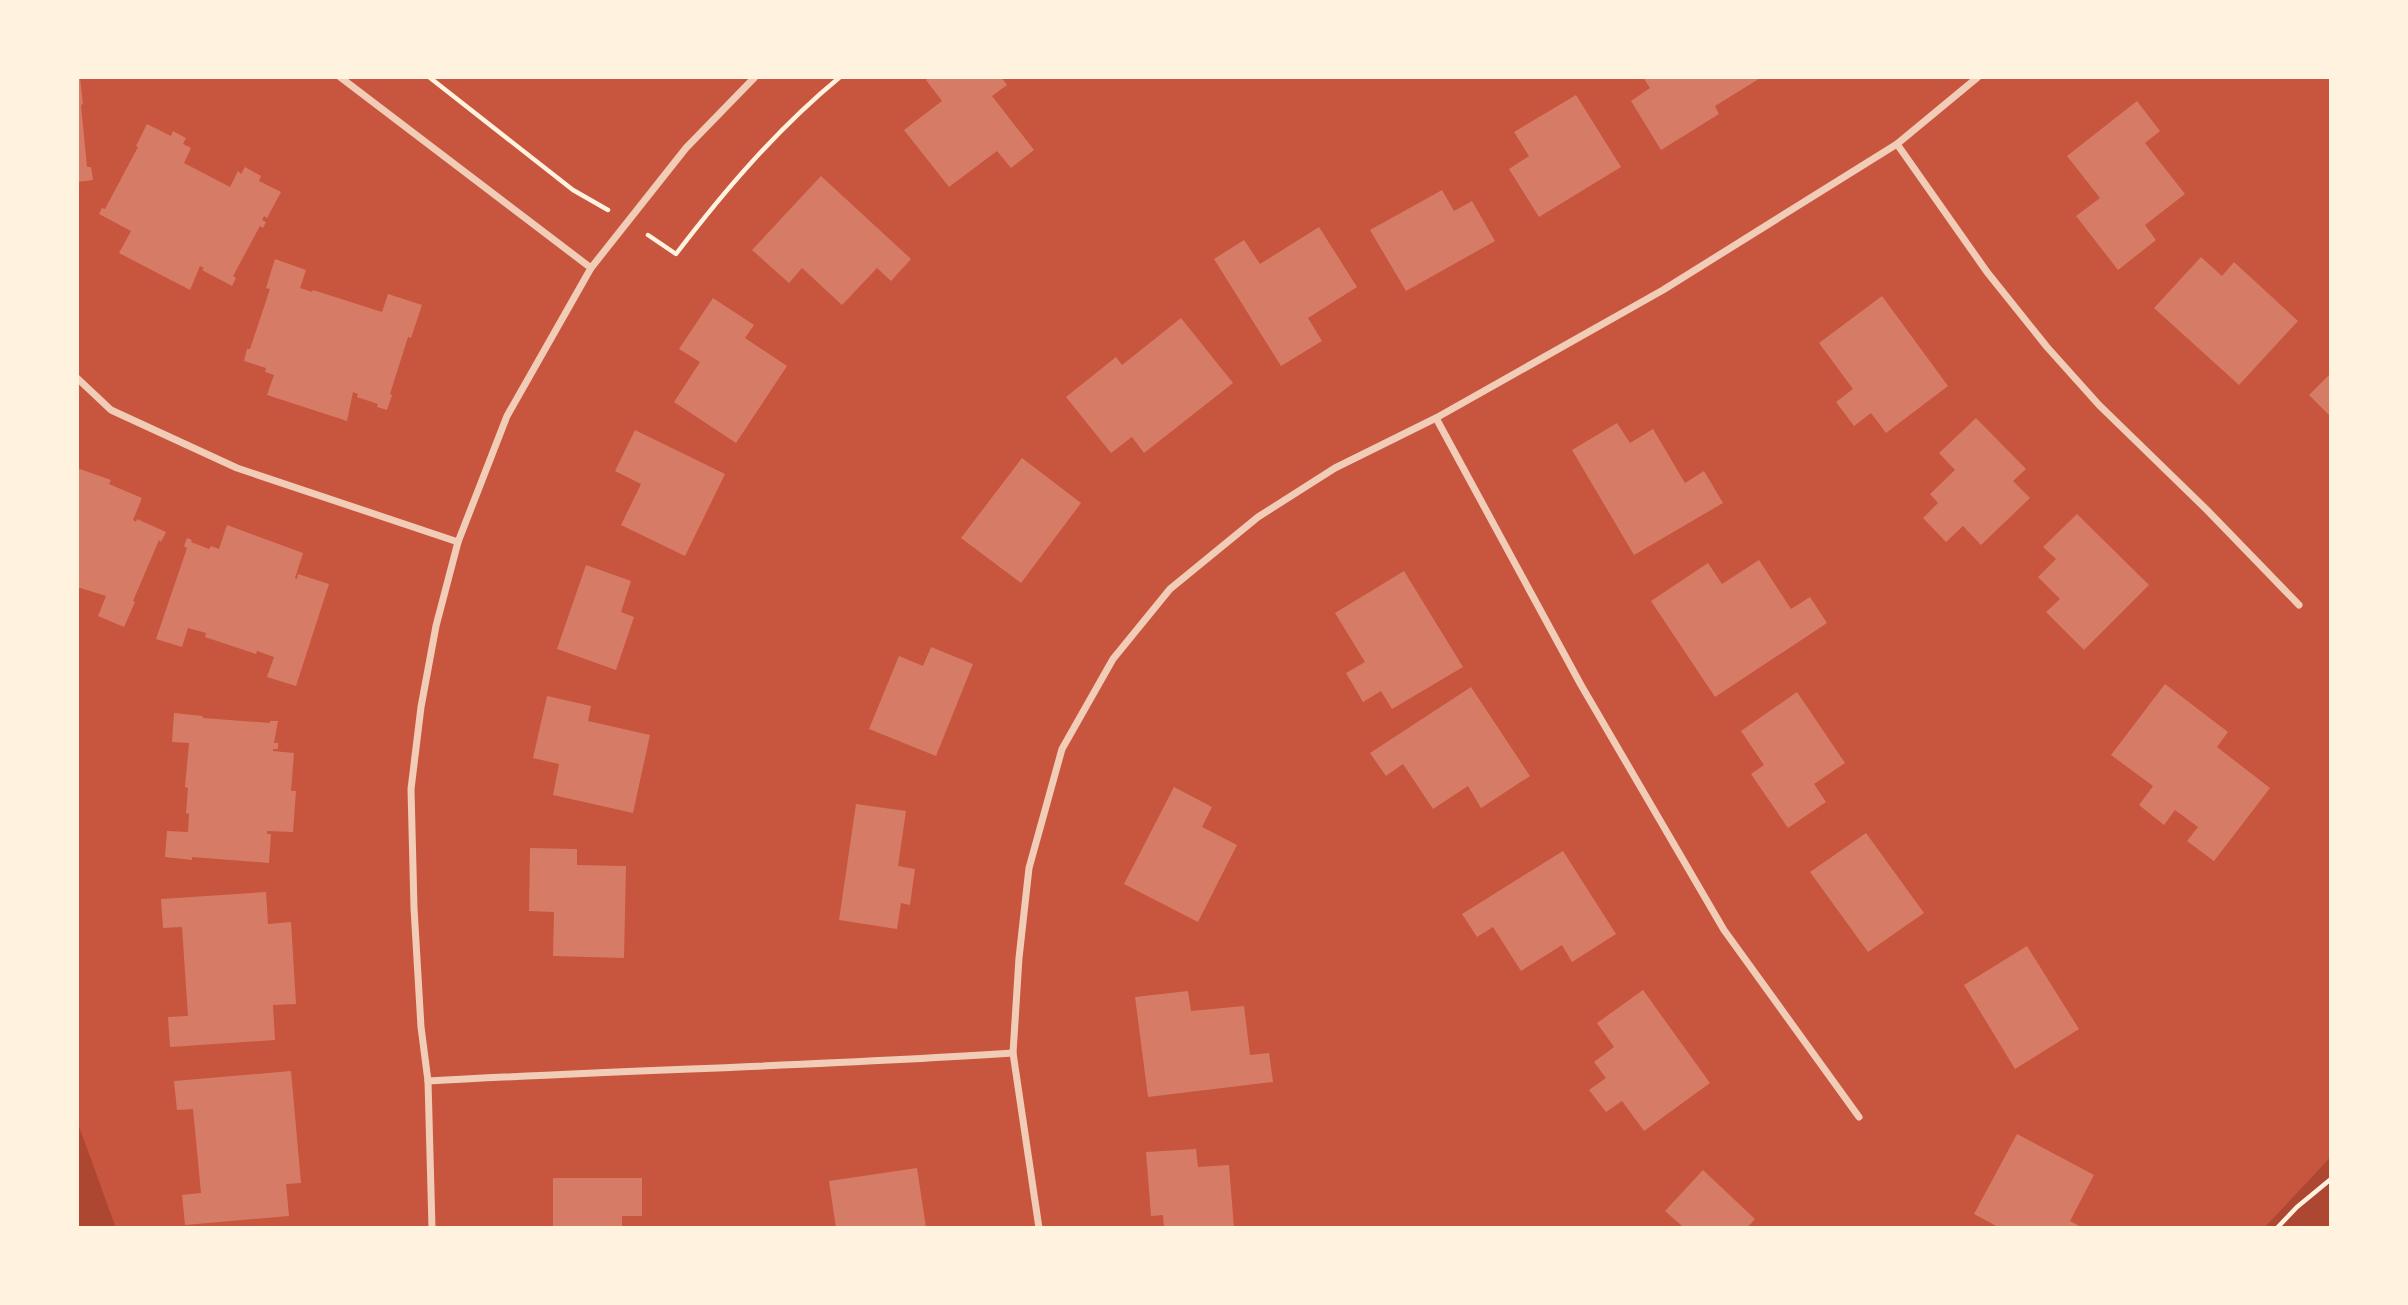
<svg xmlns="http://www.w3.org/2000/svg" width="2408" height="1305" viewBox="0 0 2408 1305" font-family="'Golos Text',sans-serif">
	<style>
		.green { fill: #ae4732 }
		.building { fill: #d67c66 }
		.lines { fill: none; stroke-linecap: round; stroke-linejoin: round }
		.path { stroke: #fff3e0; stroke-width: 4.5 }
		.minor { stroke: #f1ccb7; stroke-width: 7 }
	</style>
	<rect width="100%" height="100%" fill="#c8553d"/>
	<!-- green -->
	<g class="green">
		<polygon points="77,1121 116,1228 77,1228"/>
		<polygon points="2331,1156 2331,1228 2264,1228 2327,1161"/>
	</g>
	<!-- building -->
	<g class="building">
		<polygon points="77,77 80,77 83,104 81,105 87,167 91,167 93,180 77,182"/>
		<polygon points="930,77 1001,77 1007,85 992,96 1034,150 1011,168 997,151 949,187 904,130 942,101 926,80"/>
		<polygon points="1643,77 1762,77 1715,106 1719,114 1661,150 1631,101 1650,88"/>
		<polygon points="1576,95 1621,167 1539,217 1509,169 1529,156 1514,132"/>
		<polygon points="2137,101 2160,131 2145,143 2185,194 2145,225 2156,240 2118,270 2076,216 2100,198 2067,156"/>
		<polygon points="147,124 171,136 173,131 186,138 183,144 191,148 184,163 230,187 238,171 241,174 245,167 261,176 259,181 281,192 267,218 264,216 262,220 266,222 263,228 260,226 233,276 236,278 232,286 202,270 204,268 200,266 190,290 119,253 131,231 99,214 102,208 105,209 138,147 136,146"/>
		<polygon points="821,176 911,259 891,281 877,268 842,305 802,268 789,283 752,250"/>
		<polygon points="1442,190 1454,211 1472,201 1495,241 1406,291 1370,230"/>
		<polygon points="1319,227 1357,287 1308,318 1322,341 1281,366 1214,259 1244,240 1260,264"/>
		<polygon points="2201,257 2222,276 2234,262 2298,321 2239,385 2154,308"/>
		<polygon points="275,259 306,270 300,288 312,292 313,290 382,312 388,294 422,305 411,338 408,337 390,394 392,395 387,410 377,407 378,404 357,397 358,394 353,392 347,421 267,395 274,375 265,372 266,368 244,361 247,349 250,349 270,289 266,288"/>
		<polygon points="1882,296 1948,386 1886,433 1871,413 1854,426 1836,402 1853,389 1819,343"/>
		<polygon points="713,298 754,325 745,338 787,366 736,443 674,402 700,362 679,349"/>
		<polygon points="1181,318 1233,383 1144,453 1132,437 1111,453 1066,397 1116,357 1122,365"/>
		<polygon points="2331,373 2331,417 2309,395"/>
		<polygon points="1976,418 2026,469 2013,481 2030,498 1981,545 1963,526 1946,542 1923,518 1938,503 1930,494 1955,470 1939,453"/>
		<polygon points="1617,423 1630,443 1653,429 1685,483 1704,471 1723,503 1634,555 1572,450"/>
		<polygon points="635,430 725,474 685,556 621,525 641,484 615,471"/>
		<polygon points="1022,458 1081,503 1021,583 961,538"/>
		<polygon points="77,468 111,480 109,484 142,498 133,520 136,522 137,519 166,532 161,542 159,540 133,601 135,602 124,627 98,616 106,596 77,587"/>
		<polygon points="2077,514 2149,585 2084,650 2046,612 2060,599 2038,577 2056,559 2043,547"/>
		<polygon points="227,525 303,553 295,578 297,579 298,574 329,584 296,686 267,677 274,657 257,651 256,654 205,637 206,633 188,628 182,647 156,639 187,548 184,546 187,538 192,540 191,542 209,549 211,546 219,549"/>
		<polygon points="1759,560 1791,609 1810,597 1827,623 1715,697 1651,601 1708,563 1722,584"/>
		<polygon points="586,565 631,581 621,612 634,617 616,670 557,649"/>
		<polygon points="1404,571 1463,667 1392,709 1381,691 1363,702 1346,673 1365,662 1335,613"/>
		<polygon points="931,647 973,664 936,756 869,729 899,656 923,666"/>
		<polygon points="2165,684 2228,732 2217,747 2270,788 2214,861 2187,841 2198,827 2175,810 2164,825 2139,805 2153,786 2111,755"/>
		<polygon points="1471,687 1530,776 1481,808 1468,786 1433,809 1403,764 1386,776 1370,753"/>
		<polygon points="1797,692 1845,763 1814,784 1826,802 1788,828 1751,774 1764,765 1741,731"/>
		<polygon points="547,696 591,706 588,721 650,735 633,813 553,795 559,764 533,758"/>
		<polygon points="174,713 202,716 203,718 270,723 270,721 278,721 274,743 278,743 278,749 273,749 273,751 294,753 291,791 296,791 293,832 267,831 267,834 271,834 269,863 192,857 192,860 165,857 167,831 188,832 189,814 186,813 188,788 185,787 189,743 172,742"/>
		<polygon points="1174,787 1212,807 1202,827 1237,845 1198,922 1124,884"/>
		<polygon points="856,804 906,811 898,866 915,869 910,905 901,903 897,929 839,920"/>
		<polygon points="1866,833 1924,913 1868,952 1810,872"/>
		<polygon points="530,848 577,849 577,865 626,866 624,958 553,956 554,912 529,911"/>
		<polygon points="1563,851 1616,934 1572,962 1562,945 1521,971 1493,927 1477,937 1462,914"/>
		<polygon points="266,892 268,924 291,922 296,1004 273,1005 275,1040 170,1047 168,1017 188,1016 182,927 163,928 161,899"/>
		<polygon points="2027,946 2079,1029 2015,1069 1964,985"/>
		<polygon points="1643,990 1710,1083 1644,1131 1622,1101 1606,1112 1589,1090 1606,1078 1594,1062 1614,1047 1597,1023"/>
		<polygon points="1188,991 1191,1011 1244,1006 1250,1055 1269,1053 1273,1082 1148,1097 1135,997"/>
		<polygon points="291,1071 301,1183 286,1184 289,1216 185,1225 182,1195 201,1193 193,1109 177,1110 174,1081"/>
		<polygon points="2017,1134 2094,1175 2070,1221 2083,1228 2000,1228 1974,1214"/>
		<polygon points="1196,1149 1198,1167 1229,1165 1234,1228 1164,1228 1163,1215 1151,1216 1146,1152"/>
		<polygon points="917,1168 926,1228 836,1228 829,1181"/>
		<polygon points="1703,1170 1755,1219 1747,1228 1681,1228 1682,1226 1665,1211"/>
		<polygon points="553,1178 642,1178 642,1216 622,1216 622,1228 553,1228"/>
	</g>
	<g class="lines">
		<!-- path -->
		<g class="path">
			<polyline points="429,77 573,190 608,210"/>
			<path d="M648,235L676,254C725,190 777,129 840,77"/>
			<polyline points="2277,1228 2297,1207 2331,1179"/>
		</g>
		<!-- minor -->
		<g class="minor">
			<polyline points="340,77 591,268"/>
			<polyline points="1897,144 1987,272 2047,347 2099,405 2207,510 2299,605"/>
			<polyline points="77,378 111,410 237,468 458,542"/>
			<polyline points="1436,418 1581,685 1724,930 1859,1117"/>
			<path d="M428,1081C623,1070 818,1066 1013,1053"/>
			<polyline points="432,1228 428,1081 421,1027 414,908 411,789 421,707 436,626 458,542 507,416 591,268 686,148 755,77"/>
			<polyline points="1039,1228 1013,1053 1019,958 1029,868 1062,749 1113,659 1170,589 1258,517 1335,468 1436,418 1663,290 1897,144 1978,77"/>
		</g>
	</g>
	<!-- border -->
	<rect width="2408" height="1305" fill="none" stroke="#fff3e0" stroke-width="158"/>
</svg>
